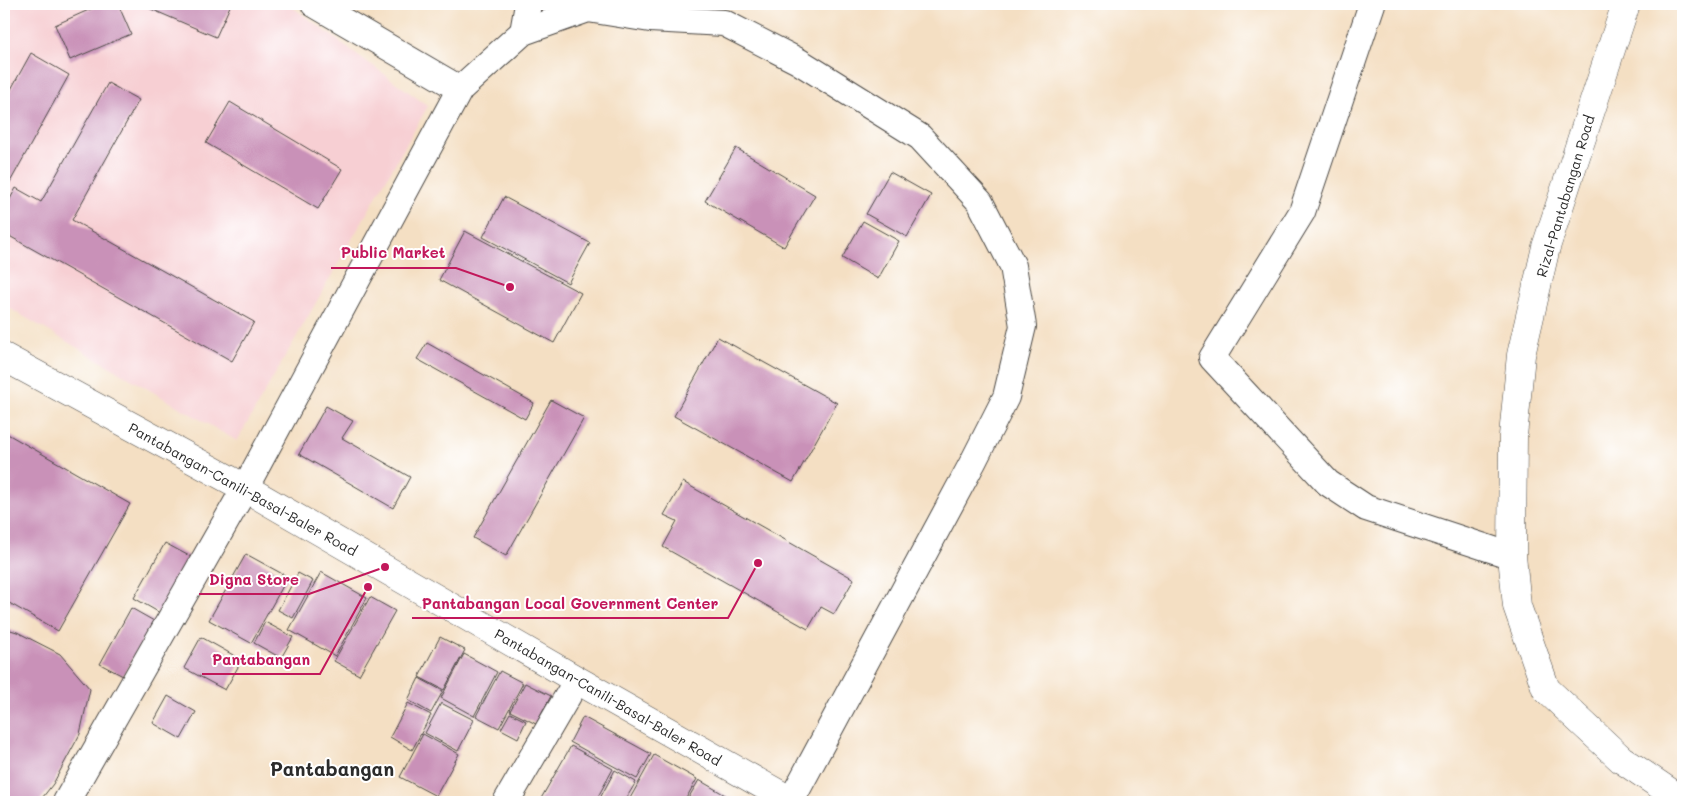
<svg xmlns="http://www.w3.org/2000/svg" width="1687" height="806" viewBox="0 0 1687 806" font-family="Mali,sans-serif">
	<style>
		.built { fill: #f7cfd3 }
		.building { fill: #c991b8 }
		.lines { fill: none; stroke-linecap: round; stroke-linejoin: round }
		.street-casing { stroke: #494642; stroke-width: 28 }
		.secondary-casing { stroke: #494642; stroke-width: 29 }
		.street { stroke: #fff; stroke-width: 26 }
		.secondary { stroke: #fff; stroke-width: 28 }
		.labels { text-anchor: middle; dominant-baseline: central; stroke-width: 4; stroke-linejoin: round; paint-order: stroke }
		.street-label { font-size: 14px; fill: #2b2b2b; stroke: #fff }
		.district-label { font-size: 19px; font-weight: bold; fill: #2b2b2b; stroke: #fff }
		.leader { fill: none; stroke: #c2185b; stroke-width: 2 }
		.callout-dot { fill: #c2185b; stroke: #fff; stroke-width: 2 }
		.callout-label { font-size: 15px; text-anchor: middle; font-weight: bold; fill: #c2185b; stroke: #fff; stroke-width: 4; stroke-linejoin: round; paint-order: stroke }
	</style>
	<rect width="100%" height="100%" fill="#fff"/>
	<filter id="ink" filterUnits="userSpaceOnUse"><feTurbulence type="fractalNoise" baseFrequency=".02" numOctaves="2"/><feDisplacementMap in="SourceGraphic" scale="10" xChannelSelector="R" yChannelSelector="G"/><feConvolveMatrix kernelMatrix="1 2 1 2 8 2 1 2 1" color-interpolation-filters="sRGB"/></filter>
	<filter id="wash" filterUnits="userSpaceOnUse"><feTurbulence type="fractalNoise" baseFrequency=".0096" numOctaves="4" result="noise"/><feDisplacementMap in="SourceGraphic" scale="20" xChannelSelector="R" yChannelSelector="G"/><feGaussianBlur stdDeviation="1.12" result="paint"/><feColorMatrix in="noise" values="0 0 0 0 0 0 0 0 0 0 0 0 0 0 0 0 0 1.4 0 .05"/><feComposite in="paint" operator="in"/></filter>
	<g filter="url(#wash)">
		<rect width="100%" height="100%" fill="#f4dfc3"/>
		<!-- built -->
		<polygon class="built" points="9,4 288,4 428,106 237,441 4,305 4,11"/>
		<g id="blocks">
			<!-- building -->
			<g class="building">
				<polygon points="102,4 118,4 131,34 70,60 55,25"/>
				<polygon points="145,4 231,4 216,37 144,6"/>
				<polygon points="31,53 69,75 4,193 4,102"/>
				<polygon points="108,83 139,100 72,220 254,322 232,361 4,233 4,210 16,188 41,202"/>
				<polygon points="230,102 342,169 318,209 206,143"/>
				<polygon points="736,148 815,195 784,247 705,201"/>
				<polygon points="890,172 931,195 907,237 866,214"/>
				<polygon points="504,197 590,243 568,283 483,237"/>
				<polygon points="863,221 899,241 878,279 842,258"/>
				<polygon points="465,231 581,293 554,343 439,280"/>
				<polygon points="718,337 837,403 793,482 674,416"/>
				<polygon points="427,343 534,403 525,419 417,359"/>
				<polygon points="551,400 584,418 506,556 473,538"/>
				<polygon points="326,406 353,421 342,438 410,477 393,508 299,454"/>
				<polygon points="4,432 130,504 58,631 4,600"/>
				<polygon points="683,482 854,579 834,614 821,607 808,629 663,547 677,521 664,515"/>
				<polygon points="165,543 191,557 160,613 134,598"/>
				<polygon points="246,554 288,577 251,643 209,620"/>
				<polygon points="321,572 367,598 335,656 289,630"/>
				<polygon points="298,573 313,581 293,618 278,610"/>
				<polygon points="370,597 395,611 359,675 334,661"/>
				<polygon points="131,608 154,621 123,676 100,664"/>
				<polygon points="265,622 293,637 281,658 254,643"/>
				<polygon points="4,628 17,632 60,654 90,689 80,734 53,784 39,802 4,802"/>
				<polygon points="201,637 242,660 225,690 184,668"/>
				<polygon points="440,637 465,650 444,690 419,677"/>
				<polygon points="464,654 497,672 474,716 441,698"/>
				<polygon points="500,671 523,683 499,728 476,716"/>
				<polygon points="419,678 443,691 431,713 408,700"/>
				<polygon points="525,683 551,696 536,724 510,711"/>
				<polygon points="168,696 196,712 181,739 153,723"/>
				<polygon points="408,703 431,715 412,750 390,737"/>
				<polygon points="441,703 474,720 458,751 425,733"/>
				<polygon points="510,713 526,721 518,738 501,729"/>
				<polygon points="583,717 651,754 637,779 570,742"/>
				<polygon points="423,734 459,754 436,796 400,777"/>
				<polygon points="571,746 613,769 595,802 539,802"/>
				<polygon points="654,755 697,779 684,802 628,802"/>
				<polygon points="615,770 636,782 624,802 598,802"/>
				<polygon points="699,780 734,800 733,802 686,802"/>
			</g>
		</g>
	</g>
	<g filter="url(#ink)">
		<use href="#blocks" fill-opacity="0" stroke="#494642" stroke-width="1"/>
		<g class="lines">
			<defs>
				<g id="street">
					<polyline points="314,4 460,89"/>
					<polyline points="1372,4 1302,212 1212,358 1328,483 1366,508 1512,556"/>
					<polyline points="523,32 528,4"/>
					<polyline points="66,802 245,488 460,89 523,32 588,9 650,19 724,23 798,61 920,137 980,202 1013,266 1023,326 1006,397 973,462 791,801"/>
					<polyline points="506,802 577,680"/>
				</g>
				<g id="secondary">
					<polyline points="1626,4 1546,247 1521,355 1513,436 1512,556 1517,606 1546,689 1621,759 1683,801"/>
					<polyline points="4,357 245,488 577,680 793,802"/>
				</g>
			</defs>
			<!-- street casing -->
			<use href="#street" class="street-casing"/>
			<!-- secondary casing -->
			<use href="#secondary" class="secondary-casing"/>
			<!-- street -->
			<use href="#street" class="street"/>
			<!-- secondary -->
			<use href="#secondary" class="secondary"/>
		</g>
	</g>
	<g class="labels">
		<!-- street labels -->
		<g class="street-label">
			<text transform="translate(1565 196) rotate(-73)">Rizal-Pantabangan Road</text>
			<text transform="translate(243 489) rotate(29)">Pantabangan-Canili-Basal-Baler Road</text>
			<text transform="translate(608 697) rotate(30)">Pantabangan-Canili-Basal-Baler Road</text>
		</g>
		<!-- district labels -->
		<g class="district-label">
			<text x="332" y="768">Pantabangan</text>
		</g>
	</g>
	<!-- callouts -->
	<path class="leader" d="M510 287L456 268H331M385 567L309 594H199M758 563L728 618H412M368 587L320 674H202"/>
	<g class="callout-dot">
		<circle cx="510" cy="287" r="5"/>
		<circle cx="385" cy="567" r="5"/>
		<circle cx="758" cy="563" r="5"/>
		<circle cx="368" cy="587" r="5"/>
	</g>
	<g class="callout-label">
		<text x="393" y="258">Public Market</text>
		<text x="254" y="585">Digna Store</text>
		<text x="570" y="609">Pantabangan Local Government Center</text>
		<text x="261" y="665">Pantabangan</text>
	</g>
	<!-- margin -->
	<rect width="1687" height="806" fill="none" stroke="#fff" stroke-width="20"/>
</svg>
